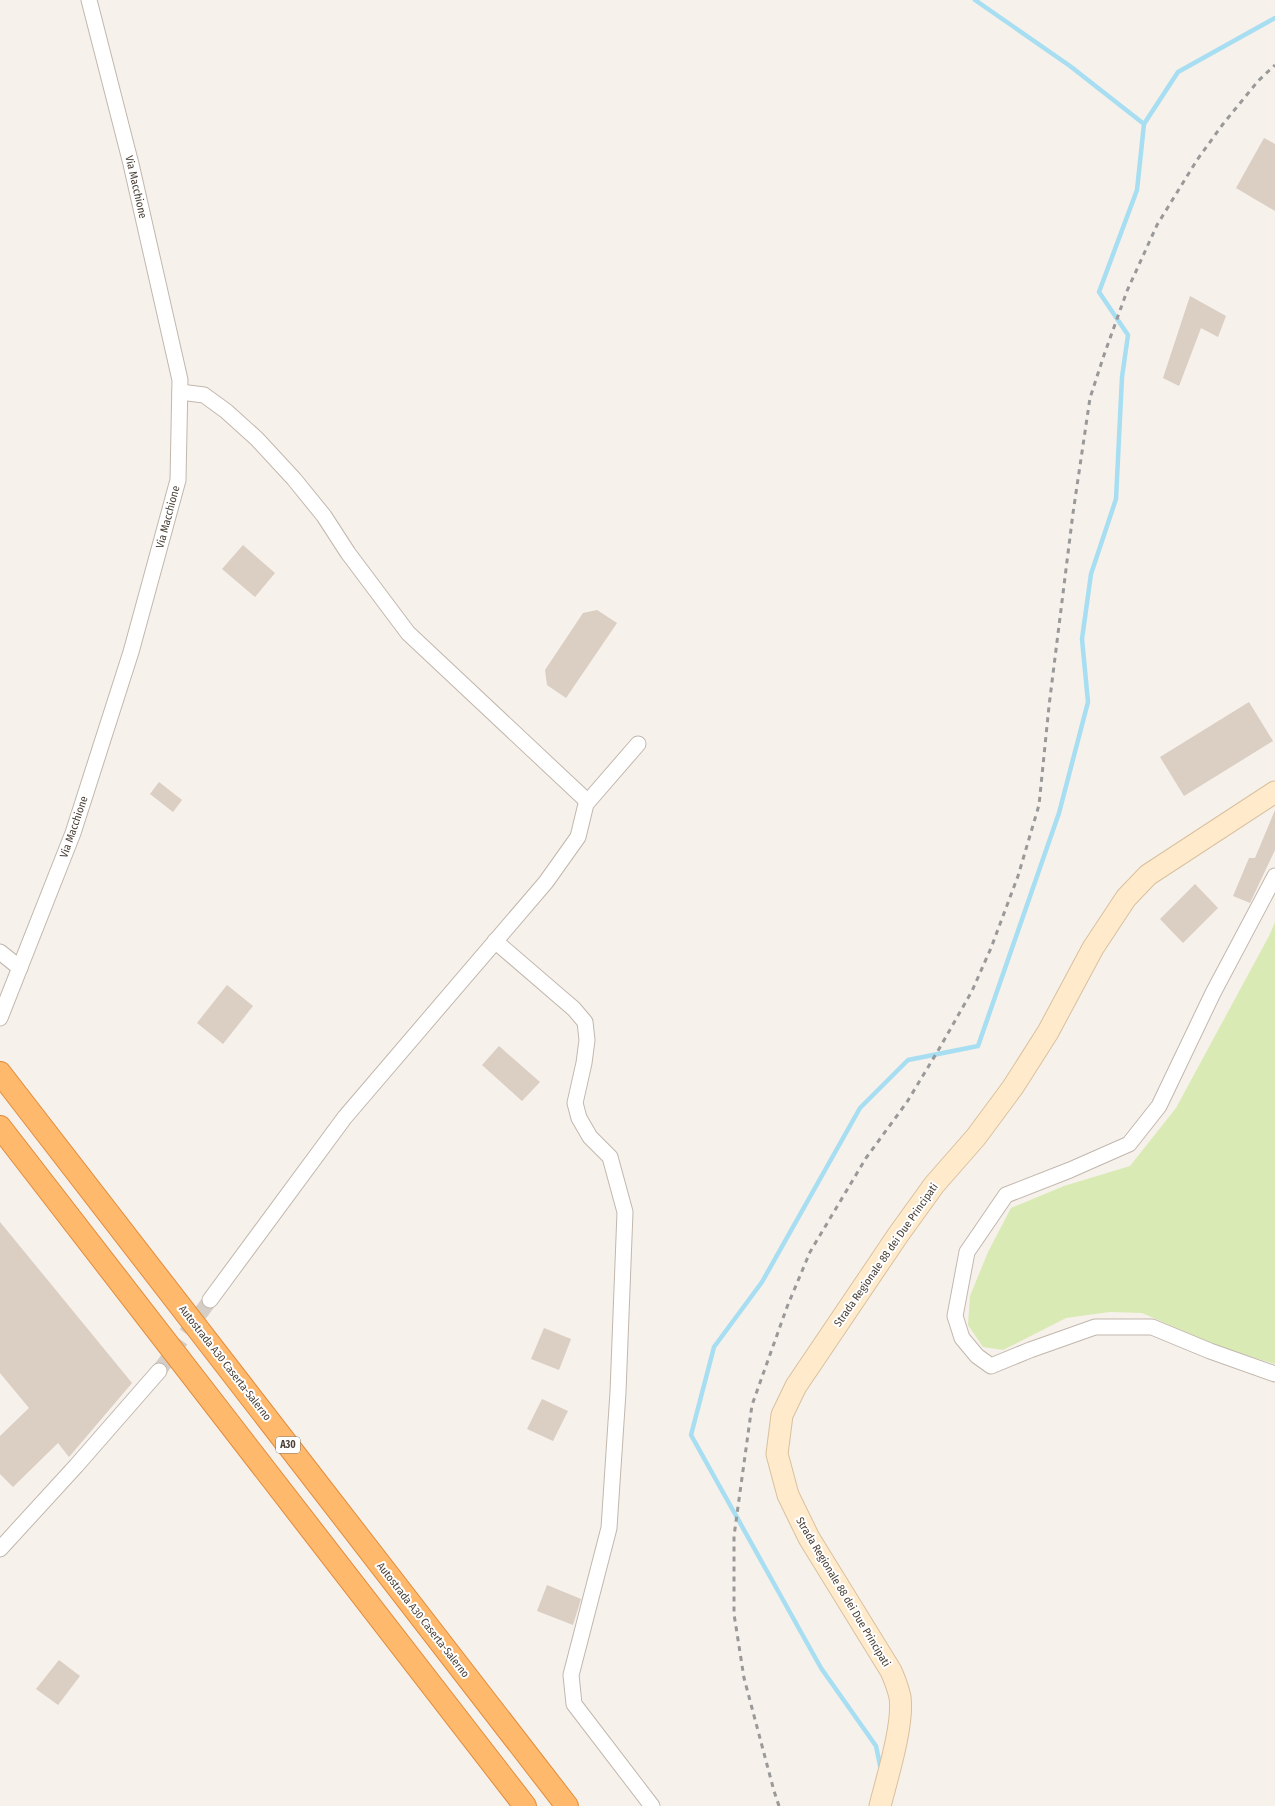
<svg xmlns="http://www.w3.org/2000/svg" width="1275" height="1806" viewBox="0 0 1275 1806" font-family="'Fira Sans Condensed',sans-serif">
	<style>
		.green { fill: #d9eab4 }
		.lines { fill: none; stroke-linecap: round; stroke-linejoin: round }
		.stream { stroke: #a7def2; stroke-width: 4.5 }
		.building { fill: #dbcec3 }
		.street-tunnel { stroke: #d4cec7; stroke-width: 15; stroke-dasharray: 15 8; stroke-linecap: butt }
		.street-casing { stroke: #c2b7ad; stroke-width: 17 }
		.secondary-casing { stroke: #d9c09d; stroke-width: 23 }
		.highway-casing { stroke: #e18c3a; stroke-width: 24 }
		.street { stroke: #fff; stroke-width: 15 }
		.secondary { stroke: #ffebcc; stroke-width: 21 }
		.highway { stroke: #ffb96d; stroke-width: 22 }
		.rail { stroke: #999; stroke-width: 3; stroke-dasharray: 5 5; stroke-linecap: butt }
		.labels { text-anchor: middle; dominant-baseline: central; stroke-width: 4; stroke-linejoin: round; paint-order: stroke }
		.shield { fill: #fff; stroke: #807a74; stroke-width: 1 }
		.shield-label { font-size: 10px; font-weight: bold; fill: #4a4138 }
		.street-label { font-size: 11px; fill: #4a4138; stroke: #fff }
	</style>
	<rect width="100%" height="100%" fill="#f6f1eb"/>
	<!-- green -->
	<polygon class="green" points="1275,922 1275,1364 1224,1349 1142,1313 1110,1312 1066,1318 1003,1350 983,1347 968,1325 970,1296 988,1252 1011,1208 1064,1186 1130,1166 1176,1108 1269,936"/>
	<g class="lines">
		<!-- stream -->
		<g class="stream">
			<polyline points="975,0 1070,66 1144,124"/>
			<polyline points="881,1770 876,1746 821,1668 691,1435 714,1347 762,1282 860,1108 908,1060 978,1046 1059,813 1088,702 1082,639 1091,574 1116,499 1122,377 1128,335 1099,292 1137,190 1144,124 1178,72 1275,18"/>
		</g>
	</g>
	<!-- building -->
	<g class="building">
		<polygon points="1264,138 1275,144 1275,211 1236,188"/>
		<polygon points="1190,296 1226,316 1218,337 1201,328 1179,386 1163,378"/>
		<polygon points="243,545 275,573 255,597 222,569"/>
		<polygon points="597,610 617,623 566,698 547,685 545,670 583,613"/>
		<polygon points="1249,702 1273,741 1184,796 1160,757"/>
		<polygon points="159,782 182,800 173,812 150,794"/>
		<polygon points="1275,810 1275,850 1250,903 1233,896 1249,858 1255,858"/>
		<polygon points="1195,884 1218,908 1183,943 1160,919"/>
		<polygon points="227,985 253,1006 223,1044 197,1023"/>
		<polygon points="499,1046 540,1082 522,1101 482,1065"/>
		<polygon points="0,1222 132,1383 69,1457 58,1443 13,1487 0,1474 0,1436 29,1408 0,1373"/>
		<polygon points="544,1328 571,1339 559,1370 531,1359"/>
		<polygon points="542,1399 568,1411 553,1441 527,1429"/>
		<polygon points="547,1585 581,1599 573,1625 537,1611"/>
		<polygon points="59,1660 80,1676 58,1705 36,1689"/>
	</g>
	<g class="lines">
		<!-- street-tunnel -->
		<polyline class="street-tunnel" points="159,1371 210,1300"/>
		<defs>
			<g id="street">
				<polyline points="180,392 204,395 226,411 257,439 294,479 324,516 348,553 408,633 587,801"/>
				<polyline points="1275,876 1213,993 1159,1106 1129,1144 1070,1170 1006,1195 967,1252 955,1316 962,1338 977,1356 991,1366 1030,1350 1095,1327 1152,1327 1210,1351 1275,1374"/>
				<polyline points="495,941 574,1009 585,1022 587,1040 584,1063 575,1103 579,1118 590,1137 610,1157 625,1212 618,1392 609,1528 571,1675 574,1704 652,1806"/>
				<polyline points="0,952 20,968"/>
				<polyline points="0,1018 73,833 131,652 178,480 180,380 131,164 89,0"/>
				<polyline points="210,1300 345,1117 546,882 578,837 586,804 638,744"/>
				<polyline points="0,1549 76,1466 159,1371"/>
			</g>
			<path id="secondary" d="M880,1806C887,1778 904,1724 900,1697C898,1688 895,1680 891,1671L809,1538L788,1495L777,1454L782,1415L796,1386L898,1235L934,1185L976,1137L1013,1087L1048,1032L1093,948L1126,898L1148,875L1275,792"/>
			<g id="highway">
				<polyline points="0,1073 567,1806"/>
				<polyline points="0,1127 525,1806"/>
			</g>
		</defs>
		<!-- street casing -->
		<use href="#street" class="street-casing"/>
		<!-- secondary casing -->
		<use href="#secondary" class="secondary-casing"/>
		<!-- highway casing -->
		<use href="#highway" class="highway-casing"/>
		<!-- street -->
		<use href="#street" class="street"/>
		<!-- secondary -->
		<use href="#secondary" class="secondary"/>
		<!-- highway -->
		<use href="#highway" class="highway"/>
		<!-- rail -->
		<polyline class="rail" points="779,1806 774,1791 744,1678 734,1614 734,1536 752,1405 787,1307 810,1252 866,1158 907,1102 939,1049 972,991 991,948 1018,876 1039,805 1049,706 1073,513 1090,398 1104,355 1127,291 1157,225 1197,160 1223,124 1258,81 1275,65"/>
	</g>
	<g class="labels">
		<!-- shield labels -->
		<rect class="shield" x="276" y="1437" width="24" height="16" rx="3"/>
		<g class="shield-label">
			<text x="288" y="1445">A30</text>
		</g>
		<!-- street labels -->
		<g class="street-label">
			<text transform="translate(136 187) rotate(77)">Via Macchione</text>
			<text transform="translate(168 517) rotate(-75)">Via Macchione</text>
			<text transform="translate(74 827) rotate(-71)">Via Macchione</text>
			<text transform="translate(886 1255) rotate(-55)">Strada Regionale 88 dei Due Principati</text>
			<text transform="translate(225 1363) rotate(52)">Autostrada A30 Caserta-Salerno</text>
			<text transform="translate(843 1592) rotate(59)">Strada Regionale 88 dei Due Principati</text>
			<text transform="translate(423 1620) rotate(52)">Autostrada A30 Caserta-Salerno</text>
		</g>
	</g>
</svg>
